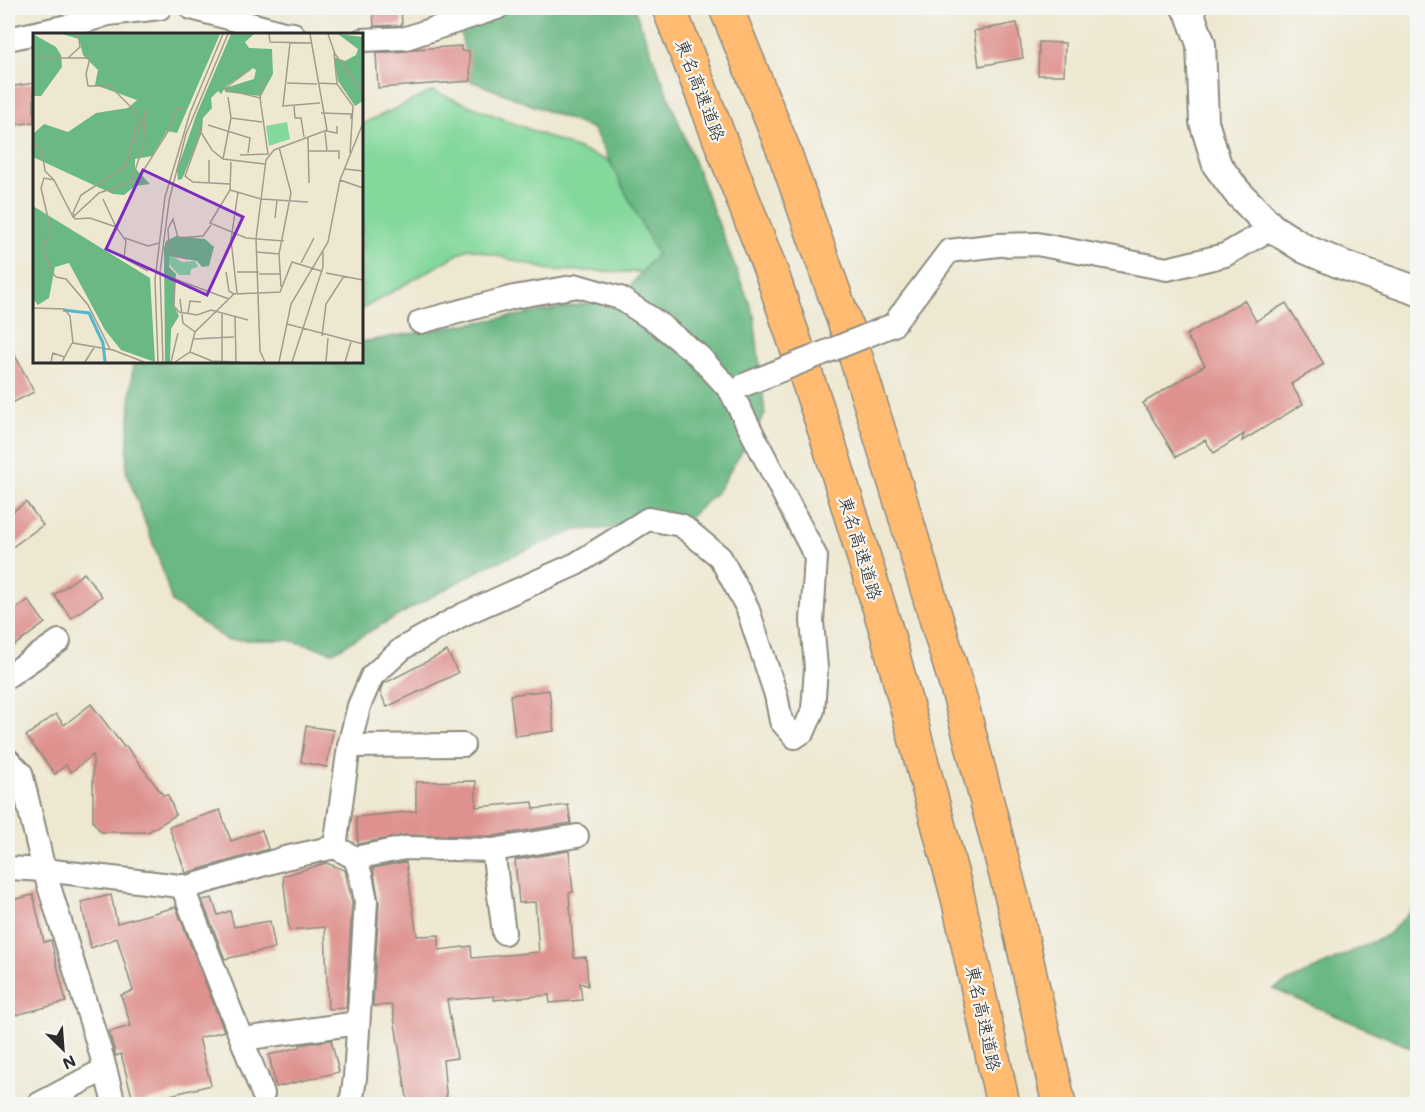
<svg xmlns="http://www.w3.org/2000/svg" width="1425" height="1112" viewBox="0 0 1425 1112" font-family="Mali,'Klee One',sans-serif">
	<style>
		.green { fill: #83d89c; stroke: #578264; stroke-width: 1.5 }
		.forest { fill: #6ab884; stroke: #4a7258; stroke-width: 1.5 }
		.building { fill: #de918e }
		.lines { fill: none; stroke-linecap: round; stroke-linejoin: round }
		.minor-casing { stroke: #8c8a7e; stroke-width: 26 }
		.tertiary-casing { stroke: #8c8a7e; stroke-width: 32 }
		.motorway-casing { stroke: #8c8a7e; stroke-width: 36 }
		.minor { stroke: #fff; stroke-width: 22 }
		.tertiary { stroke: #fff; stroke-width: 28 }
		.motorway { stroke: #ffbb71; stroke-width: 33 }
		.minor-bridge-casing { stroke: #8c8a7e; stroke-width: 26; stroke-linecap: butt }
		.minor-bridge { stroke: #fff; stroke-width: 22 }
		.labels { text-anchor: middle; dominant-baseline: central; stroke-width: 4.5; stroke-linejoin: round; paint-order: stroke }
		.street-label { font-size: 18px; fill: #2b2b2b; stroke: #f6f6f2 }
		.inset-river { fill: none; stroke: #50b7ce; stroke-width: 3 }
		.inset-road { fill: none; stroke: #a09c8f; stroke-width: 1.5 }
		.view { fill: #7b2cbf; fill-opacity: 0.15; stroke: #7b2cbf; stroke-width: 3 }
		.inset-edge { fill: none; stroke: #2b2b2b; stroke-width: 3 }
	</style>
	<rect width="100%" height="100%" fill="#f6f6f2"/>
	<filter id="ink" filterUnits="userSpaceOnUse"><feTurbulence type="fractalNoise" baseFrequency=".0167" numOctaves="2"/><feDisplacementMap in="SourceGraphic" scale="12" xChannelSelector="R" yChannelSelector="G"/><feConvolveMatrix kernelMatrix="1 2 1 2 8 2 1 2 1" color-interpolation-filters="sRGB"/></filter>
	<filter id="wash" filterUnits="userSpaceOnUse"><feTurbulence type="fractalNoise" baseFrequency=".008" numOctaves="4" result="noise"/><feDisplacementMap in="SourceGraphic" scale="24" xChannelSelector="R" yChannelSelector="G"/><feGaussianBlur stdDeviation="1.35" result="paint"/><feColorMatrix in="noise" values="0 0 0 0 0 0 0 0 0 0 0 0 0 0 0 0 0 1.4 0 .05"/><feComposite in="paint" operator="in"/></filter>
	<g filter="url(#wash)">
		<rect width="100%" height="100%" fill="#eee8d1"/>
		<!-- green -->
		<polygon class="green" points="433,91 624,167 665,273 549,270 469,248 362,309 362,124"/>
		<!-- forest -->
		<g class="forest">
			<polygon points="453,8 634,8 754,315 765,414 717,492 681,525 576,530 485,567 333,652 288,640 227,640 172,602 161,565 126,471 133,362 362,362 362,342 620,298 657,254 593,129 471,81 458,20"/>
			<polygon points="1417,905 1417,1050 1273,989 1387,935"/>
		</g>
		<g id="blocks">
			<!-- building -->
			<g class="building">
				<polygon points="373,8 401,8 402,25 374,26"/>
				<polygon points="1017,23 1023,58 979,66 974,31"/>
				<polygon points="1039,42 1065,43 1064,75 1038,75"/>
				<polygon points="461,46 461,51 469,51 471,81 378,88 376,53 407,51 415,49"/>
				<polygon points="34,83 34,122 8,126 8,87"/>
				<polygon points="1244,300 1256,321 1286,303 1324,364 1291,384 1303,404 1242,441 1244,434 1214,453 1205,440 1176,457 1143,403 1205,365 1186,335"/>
				<polygon points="8,342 34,392 8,405"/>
				<polygon points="26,502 43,525 8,550 8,515"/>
				<polygon points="84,573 102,596 71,618 54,595"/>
				<polygon points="28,600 45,623 8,650 8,615"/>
				<polygon points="447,651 458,673 387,707 380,692 383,684"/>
				<polygon points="549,690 554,731 515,736 510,695"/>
				<polygon points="91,704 124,747 126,746 163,795 168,795 176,815 148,832 101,832 93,822 93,755 71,772 66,765 55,774 26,736 56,714 64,725"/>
				<polygon points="306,726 333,730 327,767 301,762"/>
				<polygon points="476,781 476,807 533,802 534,809 568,805 571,823 493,836 405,835 358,844 356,817 416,811 416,782"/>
				<polygon points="220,810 231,841 262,830 268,849 186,873 169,827"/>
				<polygon points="569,851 573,892 569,893 574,958 586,957 588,986 580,983 582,1000 550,1003 549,995 494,1000 494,996 447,1000 457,1058 443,1060 447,1104 408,1104 392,1005 373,1006 379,902 373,868 406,862 417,936 439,935 439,950 471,946 472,958 539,952 535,902 519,903 515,860"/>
				<polygon points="326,863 345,870 352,902 346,1008 328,1009 325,927 289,930 283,876"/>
				<polygon points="33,895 44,942 51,940 66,1002 8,1017 8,901"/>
				<polygon points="111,895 117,923 176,907 224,1031 199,1038 211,1085 134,1104 121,1054 116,1056 109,1032 131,1026 121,995 133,991 117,938 91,948 81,902"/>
				<polygon points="212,898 218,915 230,911 234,927 270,921 275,948 225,959 202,900"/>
				<polygon points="331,1040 339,1072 276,1087 269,1055 300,1047 300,1045"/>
			</g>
		</g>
	</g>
	<g filter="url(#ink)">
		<use href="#blocks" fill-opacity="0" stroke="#8c8a7e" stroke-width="1.5"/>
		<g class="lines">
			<defs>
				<g id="minor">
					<polyline points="191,8 284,33 293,34"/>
					<polyline points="8,39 77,24 108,14 160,8"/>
					<polyline points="362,40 406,38 497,8"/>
					<polyline points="893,325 949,251 998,245 1037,244 1167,269 1225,255 1272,228"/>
					<polyline points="8,676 59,641"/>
					<polyline points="349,746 463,745"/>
					<polyline points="8,760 21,773 44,870 102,1057 114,1104"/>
					<polyline points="335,847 349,746 359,706 372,676 403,648 462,615 576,564 648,519 681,525 720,557 747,607 776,695 781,721 795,737 804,731 813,710 816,668 812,621 816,557 730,390 699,356 658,323 620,298 578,286 514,297 420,322"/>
					<polyline points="493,850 504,933"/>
					<polyline points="355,858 405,848 493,850 577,836"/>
					<polyline points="8,868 44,870 188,887 285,858 335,847 355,858 361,876 366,901 355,1078 351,1104"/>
					<polyline points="182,886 263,1094"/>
					<polyline points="242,1039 358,1023"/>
					<polyline points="39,1104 105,1069"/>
				</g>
				<polyline id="tertiary" points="1186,8 1189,11 1201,44 1204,122 1217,165 1237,192 1272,228 1305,249 1343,265 1418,291"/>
				<g id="motorway">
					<polyline points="669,8 772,274 826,434 887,633 958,898 1003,1104"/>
					<polyline points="726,8 784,151 849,335 901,502 960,698 1018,921 1059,1104"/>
				</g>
			</defs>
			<!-- minor casing -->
			<use href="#minor" class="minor-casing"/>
			<!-- tertiary casing -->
			<use href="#tertiary" class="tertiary-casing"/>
			<!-- motorway casing -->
			<use href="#motorway" class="motorway-casing"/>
			<!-- minor -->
			<use href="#minor" class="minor"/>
			<!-- tertiary -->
			<use href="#tertiary" class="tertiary"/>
			<!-- motorway -->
			<use href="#motorway" class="motorway"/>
			<defs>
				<polyline id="minor-bridge" points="744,385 893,325"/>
			</defs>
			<!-- minor-bridge casing -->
			<use href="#minor-bridge" class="minor-bridge-casing"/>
			<!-- minor-bridge -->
			<use href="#minor-bridge" class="minor-bridge"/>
		</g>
	</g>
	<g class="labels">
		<!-- street labels -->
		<g class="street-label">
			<text transform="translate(701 90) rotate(69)">東名高速道路</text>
			<text transform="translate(861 548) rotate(73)">東名高速道路</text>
			<text transform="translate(984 1018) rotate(78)">東名高速道路</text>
		</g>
	</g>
	<!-- overview -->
	<g transform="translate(33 33)">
		<rect width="330" height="330" fill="#eee8d1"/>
		<path d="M254,89L257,106L236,113L233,93ZM136,221L149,229L162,228L165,234L158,236L157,242H146L135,230Z" fill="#83d89c"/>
		<path d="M0,1L23,14L28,22L29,34L8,63H0ZM29,1H187L144,100L134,98L119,123L102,126V135L117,151L102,153L91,162L80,161L0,124V101L11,91L35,99L63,80L95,75L104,67L62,52L65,37L50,22L46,6ZM198,1H221L212,9L216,15L239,16L240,41L228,63L192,59V55L221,46L223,37L220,35L193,53L188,61L185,58L178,65L179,75L170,85L169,98L149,146L145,147L144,137L164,80ZM305,1L330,4V68L322,73L305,48L301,24L312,28L323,22L325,16ZM0,173L117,245L122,329L88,317L72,297L36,230L22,234L16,265L5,272L0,266ZM143,203L172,206L181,214L176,233L169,234L164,228L136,223V234L143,241L141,273L146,283L138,296L137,329H132L131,215L133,208Z" fill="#6ab884"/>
		<path class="inset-river" d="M30,277L56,280L70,310L72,329"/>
		<path class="inset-road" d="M236,1L237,9L278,10M295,1L302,21L330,59M257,10L250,73L287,70M301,20L304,51M0,25H57L53,41L55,53H77L102,78L103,93L93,133L48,162L40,180L42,186L57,185L83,194L93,208L91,225L115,238M35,25L47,14L45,1M254,50L284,51M286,50L304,51L320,73L317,120M227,65L231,47M261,73L262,85H268L271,104M288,80L318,81V86M198,85L229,89M175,92L217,105L215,120M164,93L179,117L190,126L232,131M293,98L304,100V93M168,99L152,143L160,149L197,151M275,105L276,150M0,109L9,118L12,138L21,147L40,184L66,160L98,149M98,110H102L113,77L110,113L99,147L102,151L136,97L144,75H151M246,114L258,160L246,221L248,254M276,118H294L292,99M295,118H306V126M207,122L235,121L227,65L191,56L218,36M190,126L198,85L195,64M198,129L197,157L177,190L213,205L251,208M312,136L330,138M21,147L11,145L8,155L19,202L10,212L17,237L23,244L33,246L55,272L77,316M307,147L330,155M176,149V127M197,157L228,166L275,169M70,166L83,194M242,185L244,167M92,205L115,213L126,210M224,219L246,221M155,226L142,223L136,214L135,196L140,186L145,205L170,203L178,192M268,230L281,205M193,239L196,258L201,261M204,239H226M293,240L330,247M226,241H248M139,245L196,266M142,246L141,273L146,279L164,282L178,277L215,287M204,260L198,207L205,159M147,266L150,290L162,299M0,275L31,276L37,283L40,310L80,317L111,329M155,280L157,268L168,269M189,281V329M202,284L203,329M254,291L330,311M289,303L293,271L311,243M160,306L201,304M157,319L179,328L207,329M18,329L20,320L31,324M29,329L39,310M52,329L62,313M125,329L122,247L132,164L157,80L190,1M130,329L127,239L136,168L153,101L195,1M138,329L145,300M142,329L157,319L162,299L201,261L247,259L259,229L288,238M232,329L227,318L223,206L233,127L241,117L294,97L277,1M246,329L258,271L295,209L307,147L330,90M259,329L290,234V218M293,329L295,305M312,329L318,309"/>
		<path class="view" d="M110,137L210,184L174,262L73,216Z"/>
		<rect width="330" height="330" class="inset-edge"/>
	</g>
	<!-- margin -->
	<rect width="1425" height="1112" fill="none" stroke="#f6f6f2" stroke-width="30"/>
	<!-- north arrow -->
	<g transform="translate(63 1049) rotate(155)" stroke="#f6f6f2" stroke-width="4.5" paint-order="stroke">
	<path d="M0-4.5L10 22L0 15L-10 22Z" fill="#2b2b2b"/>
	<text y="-9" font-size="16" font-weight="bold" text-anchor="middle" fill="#2b2b2b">N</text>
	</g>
</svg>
